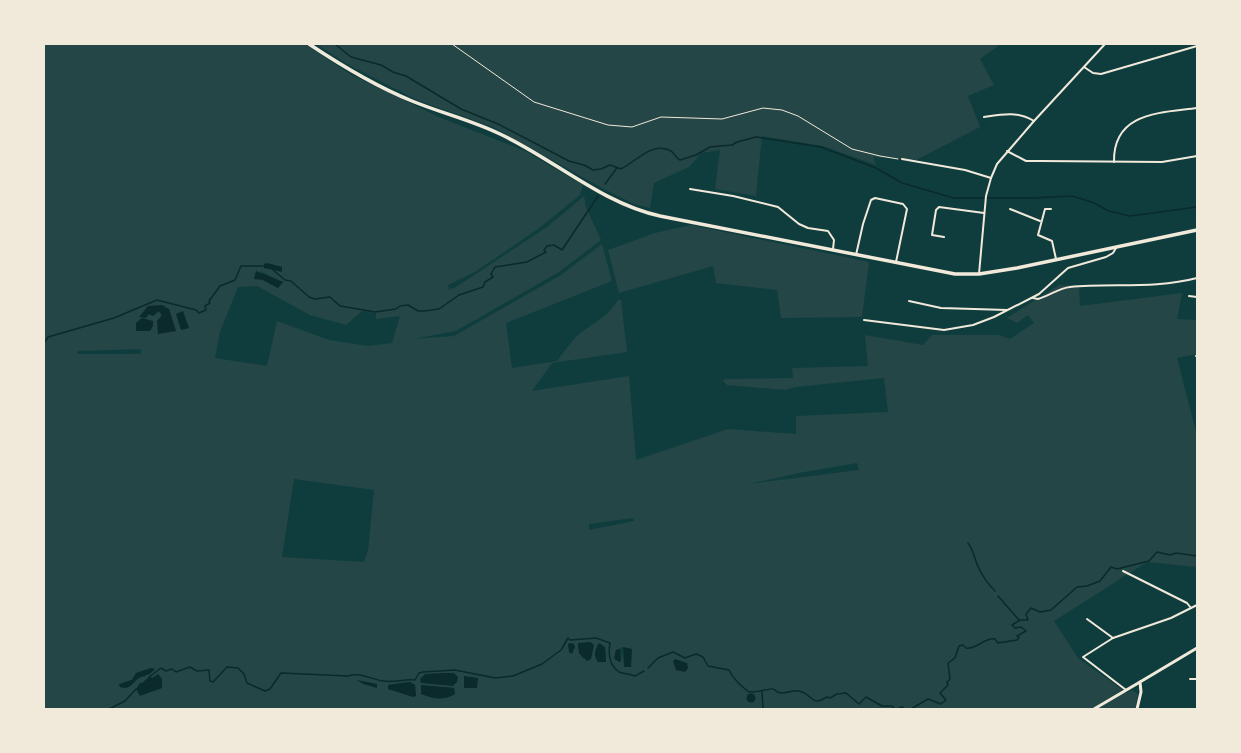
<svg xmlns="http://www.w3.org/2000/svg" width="1241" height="753" viewBox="0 0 1241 753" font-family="Quicksand,sans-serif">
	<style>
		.green { fill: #244646; fill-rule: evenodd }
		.water { fill: #0a2a2b }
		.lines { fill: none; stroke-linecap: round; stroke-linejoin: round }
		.stream { stroke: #0a2a2b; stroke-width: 1.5 }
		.path { stroke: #f1e9da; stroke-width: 1 }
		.minor { stroke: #f1e9da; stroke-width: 2 }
		.tertiary { stroke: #f1e9da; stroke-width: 3 }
		.secondary { stroke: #f1e9da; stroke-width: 3 }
		.primary { stroke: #f1e9da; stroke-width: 3.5 }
	</style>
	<rect width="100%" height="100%" fill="#0f3d3e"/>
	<!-- green -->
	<g class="green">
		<path d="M44,44H305L350,74L441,118L525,151L583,185L580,195L538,229L475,272L448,285L449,290L456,287L547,227L584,196L586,207L601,240L559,272L456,331L413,339L454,336L561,275L602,244L612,281L506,323L512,368L557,361C563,353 570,343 577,336C593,322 605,320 618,300H621L627,352L552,363L532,391L629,376L636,460L728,429L796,434V416L888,412L884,378L795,387L786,390L727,385L723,381L725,379L793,378L792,368L868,366L865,335L923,345L932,335H999L1010,339L1034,323L1028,315L1017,323L1007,318L1059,285L1079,286L1080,306L1182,293L1177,319L1197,320V354L1177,358L1197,436V567L1147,562L1054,621L1078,658L1127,693L1132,690L1138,694L1135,709H44ZM260,271L283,282L278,288L263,280ZM257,286L310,315L346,325L362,311L376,313V319L400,316L392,343L368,346L329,340L277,321L267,366L215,358L220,332L238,287ZM162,305L176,331L158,311L153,316L149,314ZM141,349V354H77L78,351ZM857,463L859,470L749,484L799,473ZM294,479L374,490L368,551L364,562L282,557ZM633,518L634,521L589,530V524ZM590,642L594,645L592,651L583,659L579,653L578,644ZM605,647L606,661L595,654ZM623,647V664L622,651L621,662L615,660L616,650ZM151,668L145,677L141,676L120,687L125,682L132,680L136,673ZM454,673L453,686L444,684L425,674ZM152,678L161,681V688L157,689L142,683ZM410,682L415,685L416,696L388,689V685ZM421,685L454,688L455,694Z"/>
		<polygon points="316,44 1001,44 980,59 994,85 968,96 980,127 916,160 873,157 876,165 823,146 762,136 756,196 715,189 720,150 701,153 689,167 654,183 650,208 634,204 602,188 493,127 417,100 347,64"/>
		<polygon points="691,225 869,262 862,317 781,318 777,290 716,283 713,266 619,293 608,250 655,233"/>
	</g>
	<!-- water -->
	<g class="water">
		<polygon points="267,263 282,267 282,272 264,268 264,264"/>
		<polygon points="256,271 283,282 278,288 263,280 254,279"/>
		<polygon points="162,305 169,309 176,331 158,334 157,321 162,315 159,311 153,316 149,314 146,318 139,317 148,306"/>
		<polygon points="183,311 189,328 181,330 176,314"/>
		<polygon points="142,318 153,321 153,326 150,331 136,331 136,323"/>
		<polygon points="590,642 594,645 591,659 587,661 579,653 578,643"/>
		<polygon points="570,643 574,644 575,647 572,654 569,652 568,644"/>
		<path d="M599,643L605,647L606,662H598C593,656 595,649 599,643Z"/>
		<polygon points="623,647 632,649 631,667 624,667"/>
		<polygon points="620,649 621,661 619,662 614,658 616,650"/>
		<polygon points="675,659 687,663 688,668 685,672 676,670 673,661"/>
		<path d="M151,668L155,669C150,675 148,674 141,677C133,680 132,691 120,687L119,684L132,680L136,673Z"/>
		<polygon points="446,673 454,673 458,677 457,682 453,686 421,683 420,679 425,674"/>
		<polygon points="158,674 162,679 162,688 140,696 136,689 140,683 142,683 150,676 152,678"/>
		<polygon points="464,676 478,678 477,688 464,688"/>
		<polygon points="357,680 377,684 377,688 363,684"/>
		<polygon points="410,682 415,685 416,696 413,697 388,689 388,685"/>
		<path d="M421,685L454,688L455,694C444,701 433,699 421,694Z"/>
		<circle cx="751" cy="698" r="4.5"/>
	</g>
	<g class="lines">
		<!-- stream -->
		<g class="stream">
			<path d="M335,44L351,57L381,65L393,72L406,76L461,109L498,124L569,161L584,165L593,170L601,169L610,165L621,169C635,162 652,142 669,150C675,152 675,158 680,160L696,155L710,147L732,145L737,142L756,137L821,147L876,168L902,183L954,198H1032L1072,196L1092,202L1109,211L1130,216L1197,207"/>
			<polyline points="605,184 617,168"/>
			<polyline points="273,270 285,280 291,281 309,297 315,299 330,297 340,306 358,309 375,312 396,309 400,306 408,305 418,311 425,311 439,309 459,295 483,287 485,282 493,277 491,274 495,267 527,262 546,252 544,250 547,246 554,245 562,250 598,196"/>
			<polyline points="44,343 48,337 114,318 157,300 196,310 199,313 206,310 205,306 210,303 209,301 220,286 235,280 241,266 266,266"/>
			<path d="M968,543C973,550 974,556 977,564C981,574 987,583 995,591"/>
			<polyline points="998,596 1019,620"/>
			<path d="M648,668L658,658L673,652L685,658L696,654L703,657L708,666L729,670C733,678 742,687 749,692C756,693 771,688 773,689C776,690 777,693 781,693C786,693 794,690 798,691C814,693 809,708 827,697L830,698L837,694L846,693L859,704L866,697L882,706H892L895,709"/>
			<path d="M149,677L161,668L166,671L172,669L176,672L190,667L197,671L209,670L210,681L213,682L227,667L238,668L244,674L247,683L265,691L270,689L281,673L348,676C360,672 370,679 383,681C393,683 404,679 415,680L419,673L423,672L455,670L495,678L513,676L542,664L561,650L568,638L570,640L596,638L610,643C608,654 609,665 619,672C624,674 630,674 635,676L644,671"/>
			<polyline points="762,692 763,709"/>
			<polyline points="109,709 125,701 136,689"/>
			<polyline points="897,709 902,707 905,709"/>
			<path d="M911,709L928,699L941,704L946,700L940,693L948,685L947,682L950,679L948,663L955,658L959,646L963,645L966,648C977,650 984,637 995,639L998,643L1017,640L1019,637L1017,636L1026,631L1021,627L1015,628L1012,625L1020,620H1028L1026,614L1031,608L1040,612L1051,610L1077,587L1087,586L1100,581L1111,567L1117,569L1149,561L1157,552L1170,555L1176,553L1197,556"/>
		</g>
		<!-- path -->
		<polyline class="path" points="452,44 534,102 608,125 632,127 661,117 722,119 763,108 782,110 798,116 852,149 880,156 898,159"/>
		<!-- minor -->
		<g class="minor">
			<polyline points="1084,67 1093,73 1101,74 1197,46"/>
			<path d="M984,117C1003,114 1017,111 1034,121"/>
			<polyline points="1007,151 1026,161 1041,161 1162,162 1197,156"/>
			<polyline points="902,159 965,170 991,178"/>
			<path d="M1114,162C1113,112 1160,113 1197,108"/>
			<polyline points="690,189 733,196 778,207 799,224 808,228 828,231 834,240 833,249"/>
			<polyline points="1010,209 1040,221"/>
			<polyline points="1051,209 1045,209 1038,235 1052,241 1056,259"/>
			<polyline points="944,237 932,235 936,210 939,207 984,213"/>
			<polyline points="856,255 863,224 871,200 875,198 903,204 907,209 896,262"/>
			<polyline points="979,274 986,196 991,178 997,164 1034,121 1105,44"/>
			<polyline points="1189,296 1197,297"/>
			<path d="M1033,298L1038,299C1049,296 1059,288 1070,287C1112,283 1155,289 1197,278"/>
			<polyline points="909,301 941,308 1007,310"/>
			<polyline points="864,320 944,330 973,325 994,317 1039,294 1068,268 1106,257 1113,253 1116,248"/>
			<polyline points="1196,356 1197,356"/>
			<polyline points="1123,571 1187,603 1191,608"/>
			<polyline points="1087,619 1113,638"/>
			<polyline points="1190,679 1197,679"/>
			<polyline points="1126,690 1083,657 1113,638 1171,618 1197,605"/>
		</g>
		<!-- tertiary -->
		<polyline class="tertiary" points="1094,709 1140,682"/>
		<!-- secondary -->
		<polyline class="secondary" points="1137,709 1141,692 1140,682 1197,648"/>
		<!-- primary -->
		<path class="primary" d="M309,44C342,66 375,86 412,101C441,113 471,120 500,134C554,159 601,203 660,216L955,274H979L1017,268L1197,230"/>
	</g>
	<!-- border -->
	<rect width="1241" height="753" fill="none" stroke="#f1e9da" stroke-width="90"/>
</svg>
